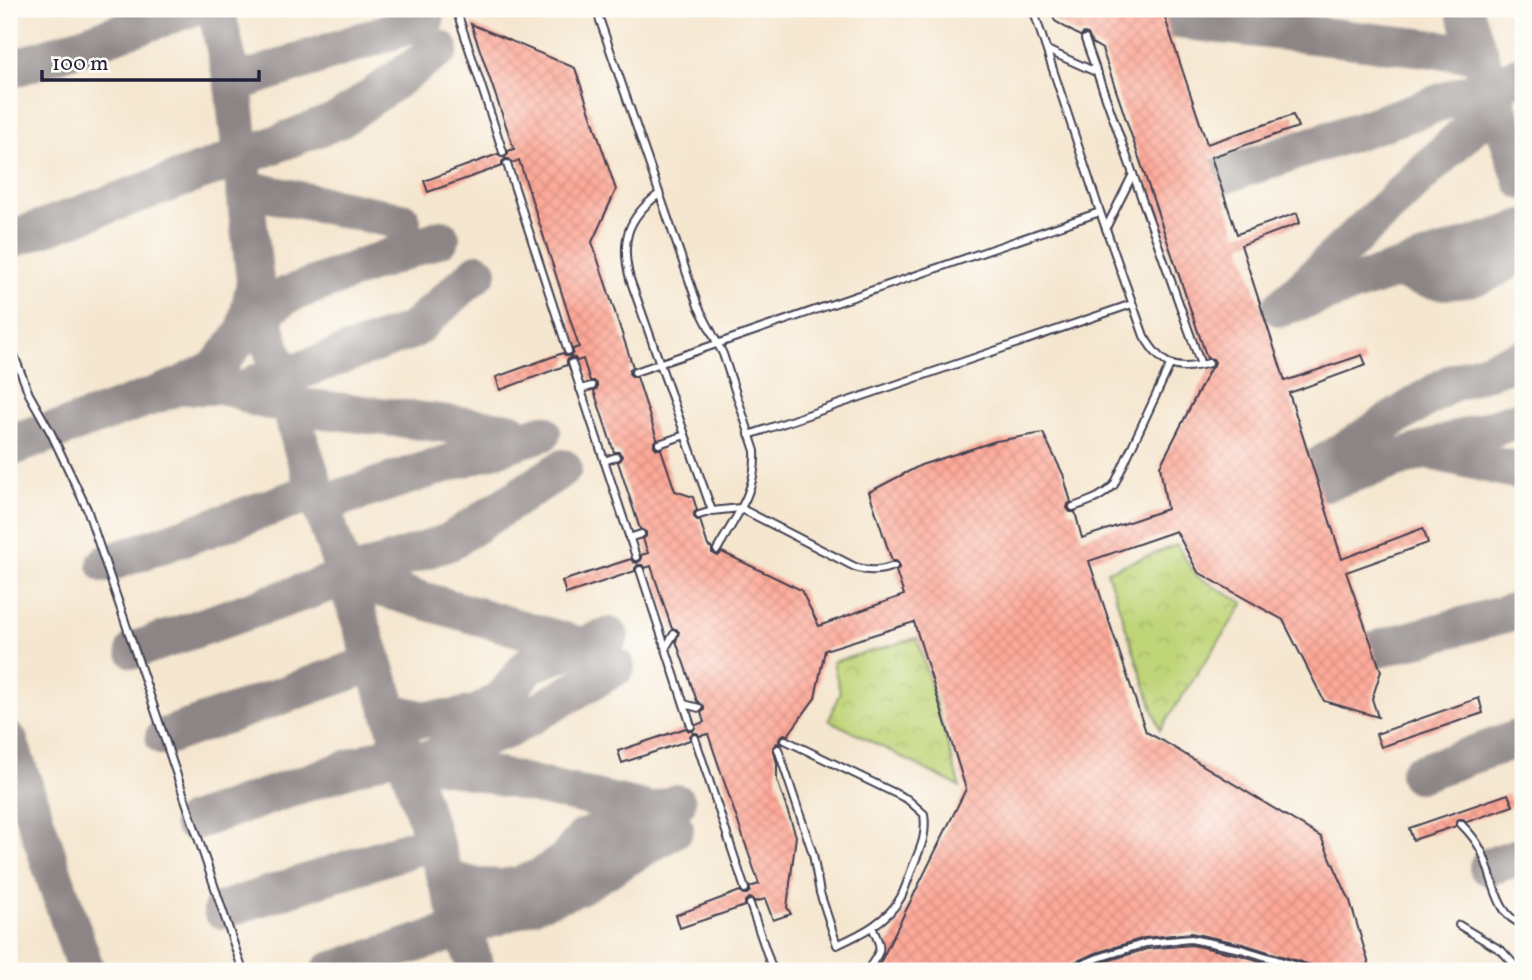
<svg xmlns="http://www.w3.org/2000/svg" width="1532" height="980" viewBox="0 0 1532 980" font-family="Vollkorn,serif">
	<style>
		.park { fill: url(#park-crowns); stroke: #717c5a; stroke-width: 2 }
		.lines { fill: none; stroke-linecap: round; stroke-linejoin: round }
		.taxiway { stroke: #8c8485; stroke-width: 38 }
		.building { fill: url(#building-cross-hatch) }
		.service-casing { stroke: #423f51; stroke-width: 10 }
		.service { stroke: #fff; stroke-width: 6 }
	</style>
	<defs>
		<pattern id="park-crowns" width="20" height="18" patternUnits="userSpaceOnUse" patternTransform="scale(1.75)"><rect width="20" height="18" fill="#c0d578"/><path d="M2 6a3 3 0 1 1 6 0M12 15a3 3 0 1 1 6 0" fill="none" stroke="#a5b769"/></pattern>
		<pattern id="building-cross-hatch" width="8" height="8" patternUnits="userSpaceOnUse" patternTransform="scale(1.75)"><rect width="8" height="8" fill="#fda897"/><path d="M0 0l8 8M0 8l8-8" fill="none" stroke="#d99083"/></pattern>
	</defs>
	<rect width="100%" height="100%" fill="#fdfcf7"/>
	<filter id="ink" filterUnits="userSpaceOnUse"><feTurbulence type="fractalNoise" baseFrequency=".0143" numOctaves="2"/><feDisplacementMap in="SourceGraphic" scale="14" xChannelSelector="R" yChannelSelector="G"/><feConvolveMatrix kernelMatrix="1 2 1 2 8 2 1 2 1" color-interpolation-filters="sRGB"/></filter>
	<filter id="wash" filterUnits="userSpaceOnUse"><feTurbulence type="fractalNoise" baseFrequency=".00686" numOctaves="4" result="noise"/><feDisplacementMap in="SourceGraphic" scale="28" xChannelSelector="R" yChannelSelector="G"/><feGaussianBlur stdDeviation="1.57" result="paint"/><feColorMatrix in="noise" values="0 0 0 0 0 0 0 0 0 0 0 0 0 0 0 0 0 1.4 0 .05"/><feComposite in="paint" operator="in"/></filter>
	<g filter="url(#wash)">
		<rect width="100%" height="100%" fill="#f5e6cf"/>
		<!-- park -->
		<g class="park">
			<polygon points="1177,545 1196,576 1244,603 1160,730 1107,571"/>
			<polygon points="917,638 960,787 829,720 840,692 833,662"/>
		</g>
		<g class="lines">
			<!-- taxiway -->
			<g class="taxiway">
				<path d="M216,9L233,84L255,281C265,337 287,390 301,445L477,971"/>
				<polyline points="1464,9 1523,181"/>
				<polyline points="1169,19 1480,54"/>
				<polyline points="9,70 189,9"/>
				<polyline points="233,84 425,20"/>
				<polyline points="1221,176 1390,120 1523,74"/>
				<polyline points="246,189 402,221"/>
				<polyline points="9,240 242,157 339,120 440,49"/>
				<path d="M1402,271C1441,290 1497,281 1523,245"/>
				<polyline points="1292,304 1523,229"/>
				<polyline points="1281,308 1497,103"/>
				<polyline points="246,330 261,314 287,295 441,238"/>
				<polyline points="256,383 282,377 413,330 478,272"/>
				<polyline points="180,386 229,386 256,398 291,406 510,431"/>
				<polyline points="59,430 180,386 216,368 245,331 254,287"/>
				<polyline points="9,442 50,431 59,430 9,448"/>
				<polyline points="1426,450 1523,472"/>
				<polyline points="1319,466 1449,384 1523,358"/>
				<polyline points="1327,482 1523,418"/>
				<polyline points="321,504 542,433"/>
				<polyline points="106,564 317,491"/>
				<polyline points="345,578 581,646"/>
				<polyline points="1378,649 1523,609"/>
				<polyline points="135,650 449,542 563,468"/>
				<polyline points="391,712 421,719 450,719 479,713 503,698 530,664 610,636"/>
				<polyline points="164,737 374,663"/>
				<polyline points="9,741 86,971"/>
				<polyline points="405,756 644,809"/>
				<polyline points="426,760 507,730 616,667"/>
				<polyline points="1418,774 1523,737"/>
				<polyline points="192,822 403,750"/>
				<polyline points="1488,867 1523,855"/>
				<polyline points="446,879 477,887 501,888 520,885 542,876 566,860 584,838 677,803"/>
				<polyline points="222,910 434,841"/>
				<polyline points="330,971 463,929 578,887 675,829"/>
			</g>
		</g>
		<g id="blocks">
			<!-- building -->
			<g class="building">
				<polygon points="1051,9 1162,9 1207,144 1293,115 1298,127 1211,157 1237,234 1297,213 1300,223 1241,245 1285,381 1362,355 1366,365 1289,393 1342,559 1423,528 1428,543 1346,572 1381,671 1372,699 1378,717 1324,701 1283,620 1198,572 1176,531 1089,561 1146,732 1163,741 1321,837 1350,901 1371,971 1318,971 1314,966 1243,944 1191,933 1144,938 1096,953 1065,966 1061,971 876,971 966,789 914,622 825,650 815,698 788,735 784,734 780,737 779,741 781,744 777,743 773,747 777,764 777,780 796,836 787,907 791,914 773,920 765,899 755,902 753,899 749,898 745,901 745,906 680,928 676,915 740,891 743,894 747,894 750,891 750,887 759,884 708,734 700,736 697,733 693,733 690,736 690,740 622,763 618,751 686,728 689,731 693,731 696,725 704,722 701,713 704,710 704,706 697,701 676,641 679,632 676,629 672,629 651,566 645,568 642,565 638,565 635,568 635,571 566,594 562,581 631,559 633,562 637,563 641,560 641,555 648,553 643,539 646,536 646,532 640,529 618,462 621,460 622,456 619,452 614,452 594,391 597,388 597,384 594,381 590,381 583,359 577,361 575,358 571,357 567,360 567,365 500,390 496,377 563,353 566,356 570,356 573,353 573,349 579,347 519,160 512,163 509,159 505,159 502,162 502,166 428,192 424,181 498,154 501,157 505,157 508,154 508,151 514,149 471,24 575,68 616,190 592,242 633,367 630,369 629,373 632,377 637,377 657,439 654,442 654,446 657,449 661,449 675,491 693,497 697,510 694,513 694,517 697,520 700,520 708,546 712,548 712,553 718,556 722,552 801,590 819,626 904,595 896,571 899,568 899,564 896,561 892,561 869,492 921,465 996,441 1043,433 1063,474 1071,502 1068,504 1067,508 1070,512 1075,512 1082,538 1167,509 1160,466 1210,369 1213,367 1215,362 1213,359 1207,358 1102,49 1092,43 1088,34 1084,33 1080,36 1055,21"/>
				<polygon points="1479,698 1483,713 1381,747 1376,734"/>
				<polygon points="1508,794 1513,806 1467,822 1463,819 1459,819 1456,822 1456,826 1413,840 1409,828"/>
				<polygon points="1191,945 1240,955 1294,971 1281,971 1273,966 1260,963 1217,971 1081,971 1100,963 1147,949"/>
			</g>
		</g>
	</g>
	<g filter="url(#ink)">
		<use href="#blocks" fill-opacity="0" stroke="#423f51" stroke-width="2"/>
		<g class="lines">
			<defs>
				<g id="service">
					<polyline points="456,9 503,152"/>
					<path d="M596,9L698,306L723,354L755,451C757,491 736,516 717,550"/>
					<path d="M1033,9L1100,212L1144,336C1161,365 1175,373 1209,363"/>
					<polyline points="523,12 524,9"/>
					<polyline points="1085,39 1201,365"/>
					<polyline points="1047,50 1098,73"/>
					<polyline points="507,164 568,351"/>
					<path d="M659,194C627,218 620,241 630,279L712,511"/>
					<polyline points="1106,228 1133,174"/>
					<polyline points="9,342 29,394 51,433 87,509 243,971"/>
					<polyline points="572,363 636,557"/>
					<polyline points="635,372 1100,212"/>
					<polyline points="580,389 592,386"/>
					<polyline points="749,435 1132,304"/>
					<polyline points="659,444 685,435"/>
					<polyline points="604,461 616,457"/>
					<path d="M1073,507C1090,501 1101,498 1114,485L1170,365"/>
					<path d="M699,515L712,511L740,508L855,567C869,572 880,571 894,566"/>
					<polyline points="629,538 641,534"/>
					<polyline points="640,570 691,726"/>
					<polyline points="666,647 674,634"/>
					<polyline points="684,704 699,708"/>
					<polyline points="695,738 745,889"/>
					<path d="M778,749L813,854L820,893L837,945C861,934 888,921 901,897C906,887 909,876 913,866C921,847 927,835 924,814L907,799L785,740"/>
					<path d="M1461,824C1469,832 1476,840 1481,850C1493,873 1495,917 1523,924"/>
					<polyline points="750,904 773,971"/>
					<polyline points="1459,925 1502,951 1520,971"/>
					<path d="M867,971C881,949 884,952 872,927"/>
					<polyline points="1067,971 1098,958 1146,943 1191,939 1241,949 1312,971"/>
					<polyline points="1269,971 1271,971"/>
				</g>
			</defs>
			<!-- service casing -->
			<use href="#service" class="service-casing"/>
			<!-- service -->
			<use href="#service" class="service"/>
		</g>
	</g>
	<!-- margin -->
	<rect width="1532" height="980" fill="none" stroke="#fdfcf7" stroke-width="35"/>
	<!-- scale -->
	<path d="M42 70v10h217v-10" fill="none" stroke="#22223b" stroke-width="3.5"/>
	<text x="52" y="70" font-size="21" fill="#22223b" stroke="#fdfcf7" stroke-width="5" paint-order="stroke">100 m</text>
</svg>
